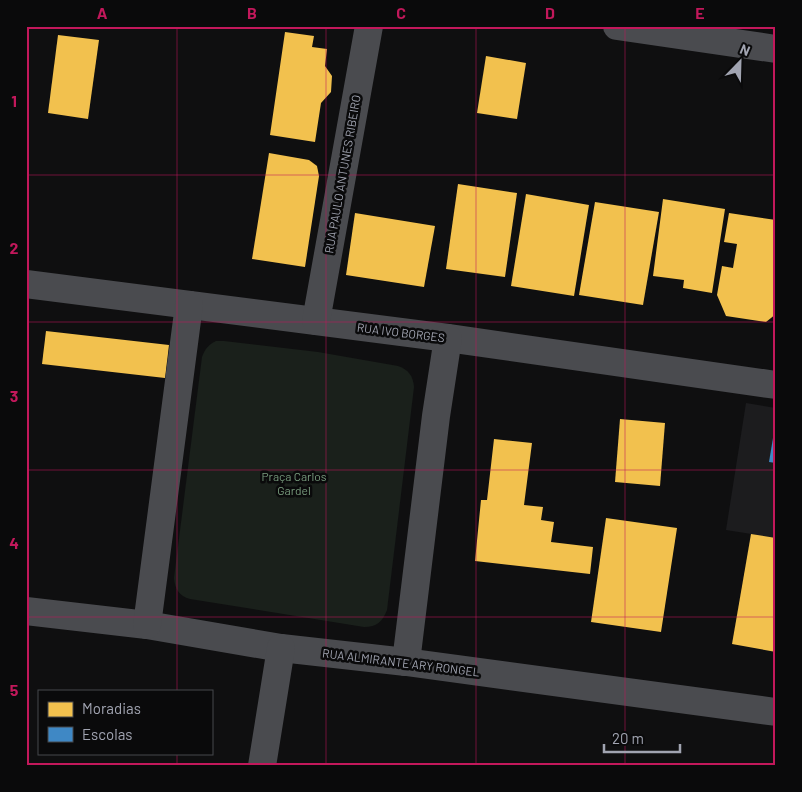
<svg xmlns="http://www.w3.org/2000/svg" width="802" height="792" viewBox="0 0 802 792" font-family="Barlow,sans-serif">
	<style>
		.built { fill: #1c1c1e }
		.green { fill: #1a201b }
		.homes { fill: #f2c14e }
		.schools { fill: #3f88c5 }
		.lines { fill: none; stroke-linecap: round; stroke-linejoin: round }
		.street { stroke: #4a4b4f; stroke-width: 28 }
		.grid { fill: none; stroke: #c2185b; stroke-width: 1; stroke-opacity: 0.55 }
		.labels { text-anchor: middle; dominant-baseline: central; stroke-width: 5; stroke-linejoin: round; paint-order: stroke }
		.street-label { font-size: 12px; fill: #a1a4b1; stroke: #0a0a0b }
		.park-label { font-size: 12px; fill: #789b7d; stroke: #0a0a0b }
		.neatline { fill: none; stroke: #c2185b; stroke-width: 2 }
		.grid-label { font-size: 16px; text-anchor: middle; font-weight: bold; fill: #c2185b }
	</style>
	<rect width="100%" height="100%" fill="#0f0f10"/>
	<!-- built -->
	<polygon class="built" points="746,403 776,408 776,538 726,530"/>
	<!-- green -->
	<path class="green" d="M216,341H224L318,352L398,366C409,370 413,376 414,387L387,610C382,622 377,627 364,627L190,599C179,596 175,589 174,578L202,357C205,349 208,345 216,341Z"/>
	<!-- homes -->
	<g class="homes">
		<polygon points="285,32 314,36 312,47 327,49 325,66 332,76 331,92 321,103 315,142 270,135"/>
		<polygon points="58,35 99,40 88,119 48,113"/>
		<polygon points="486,56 526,63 517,119 477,113"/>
		<polygon points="269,153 309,160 317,166 319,176 305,267 252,259"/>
		<polygon points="458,184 517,193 505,277 446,269"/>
		<polygon points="526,194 589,205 574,296 511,286"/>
		<polygon points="663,199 725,209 712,293 683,288 684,280 653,276"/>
		<polygon points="595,202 659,212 643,305 579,295"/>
		<polygon points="355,213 435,226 424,287 346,275"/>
		<polygon points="729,213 776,220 776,265 774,273 776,274 776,314 766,322 726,316 717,295 722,266 733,268 737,244 724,242"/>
		<polygon points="46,331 169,345 165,378 42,364"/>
		<polygon points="620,419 665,423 660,486 615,482"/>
		<polygon points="494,439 532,443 524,505 543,507 541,520 554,522 551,542 593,547 590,574 475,561 481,500 487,500"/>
		<polygon points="606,518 677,528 661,632 591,622"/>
		<polygon points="751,534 776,538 776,652 732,644"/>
	</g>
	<!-- schools -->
	<polygon class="schools" points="775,426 776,426 776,463 769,462"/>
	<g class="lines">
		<!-- street -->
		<g class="street">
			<polyline points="617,26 776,49"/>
			<polyline points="26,284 448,338 776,385"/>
			<polyline points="316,321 369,26"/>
			<polyline points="26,611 147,625 281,648 406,662 776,712"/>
			<polyline points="147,625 189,305"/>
			<polyline points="406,662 436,416 448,338"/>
			<polyline points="262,766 281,648"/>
		</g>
	</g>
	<!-- grid -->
	<path class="grid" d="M177,26V691M326,26V766M476,26V766M625,26V766M26,175H776M26,322H776M26,470H776M26,617H776M177,753V766"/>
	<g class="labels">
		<!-- street labels -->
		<g class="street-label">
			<text transform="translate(342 174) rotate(-80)">RUA PAULO ANTUNES RIBEIRO</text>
			<text transform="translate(401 332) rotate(7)">RUA IVO BORGES</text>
			<text transform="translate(401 662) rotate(7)">RUA ALMIRANTE ARY RONGEL</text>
		</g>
		<!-- park labels -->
		<g class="park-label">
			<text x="294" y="476">Praça Carlos<tspan x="294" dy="14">Gardel</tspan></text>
		</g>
	</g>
	<!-- border -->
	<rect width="802" height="792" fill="none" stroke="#0a0a0b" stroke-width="55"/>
	<!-- legend -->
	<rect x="38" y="690" width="175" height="65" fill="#0a0a0b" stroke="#46484d"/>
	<rect x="48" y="702" width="25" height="15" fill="#f2c14e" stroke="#46484d"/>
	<text x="82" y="714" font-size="15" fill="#a1a4b1">Moradias</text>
	<rect x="48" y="727" width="25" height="15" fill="#3f88c5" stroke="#46484d"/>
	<text x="82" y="740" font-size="15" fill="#a1a4b1">Escolas</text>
	<!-- north arrow -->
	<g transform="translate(740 62) rotate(23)" stroke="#0a0a0b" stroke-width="4" paint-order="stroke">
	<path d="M0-4L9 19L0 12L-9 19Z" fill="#a1a4b1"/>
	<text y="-8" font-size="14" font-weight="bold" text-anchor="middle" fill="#a1a4b1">N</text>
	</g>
	<!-- scale -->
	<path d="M604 744v8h76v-8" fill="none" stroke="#a1a4b1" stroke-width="2.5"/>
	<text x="612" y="744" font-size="15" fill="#a1a4b1" stroke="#0a0a0b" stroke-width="4" paint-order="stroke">20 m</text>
	<rect x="28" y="28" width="746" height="736" class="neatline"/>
	<g class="grid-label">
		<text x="102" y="19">A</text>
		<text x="252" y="19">B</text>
		<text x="401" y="19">C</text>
		<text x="550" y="19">D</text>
		<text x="700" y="19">E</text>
		<text x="14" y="107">1</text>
		<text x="14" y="254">2</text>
		<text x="14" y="402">3</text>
		<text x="14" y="549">4</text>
		<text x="14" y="696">5</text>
	</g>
</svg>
